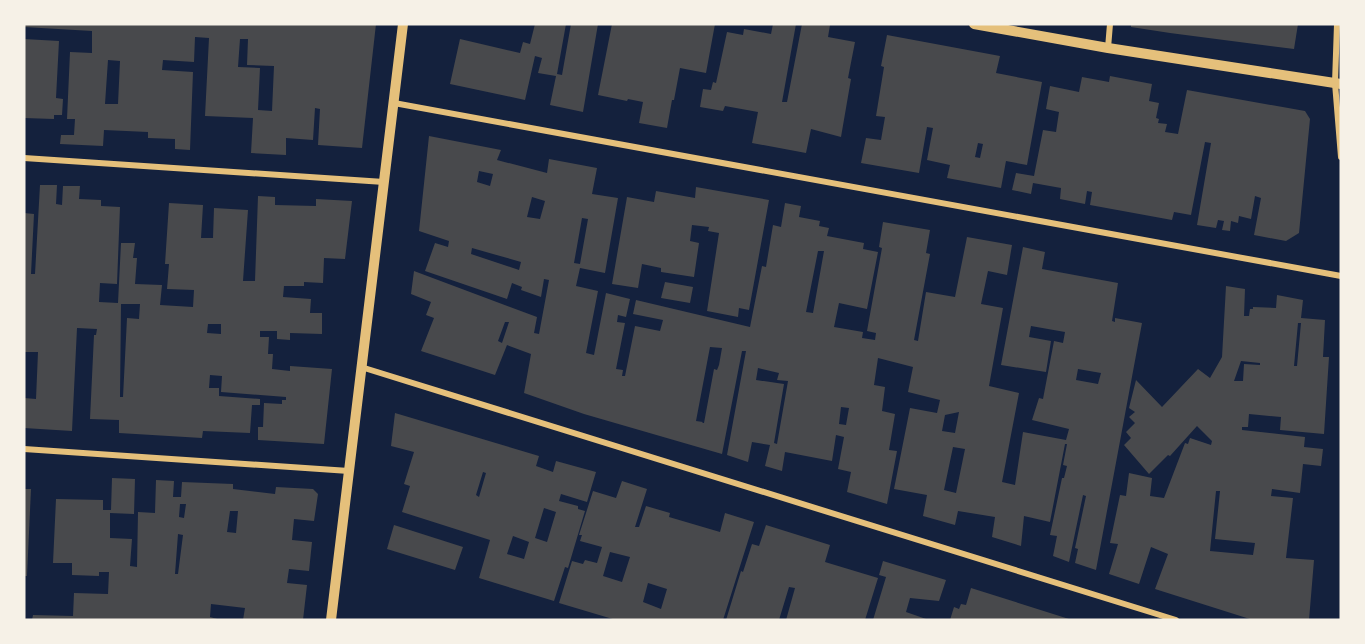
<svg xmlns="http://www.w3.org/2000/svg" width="1365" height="644" viewBox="0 0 1365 644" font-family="Figtree,sans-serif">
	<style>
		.building { fill: #48494c; fill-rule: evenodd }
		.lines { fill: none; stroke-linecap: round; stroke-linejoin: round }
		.minor { stroke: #e5c07b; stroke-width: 6 }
		.tertiary { stroke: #e5c07b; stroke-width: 10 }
	</style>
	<rect width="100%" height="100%" fill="#14213d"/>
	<!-- building -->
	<g class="building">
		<path d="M24,24H376L362,148L318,145L320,109L315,108L313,140L286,138V155L251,153L253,118L205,116L209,38L195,37L194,62L163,60L162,70L193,72L190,150L175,149V139L148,138V132L104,130L103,146L60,144L61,135H74L75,119H67L70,52L92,53V31L24,27ZM240,39H248L247,65L274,66L272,111L258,110L260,68L238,67ZM108,60L120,61L118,104H105Z"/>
		<polygon points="535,24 566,24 557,74 562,75 571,24 598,24 583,112 550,105 556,76 538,73 542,58 535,56 525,100 450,84 460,39 520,53 523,42 530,44"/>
		<polygon points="612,24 715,24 706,73 680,68 674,100 672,100 667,128 639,123 643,102 628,99 627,101 598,95"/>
		<polygon points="773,24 796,24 782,102 787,102 802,24 830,25 828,37 855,42 848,78 851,79 841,137 811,129 806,153 752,143 758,112 725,106 723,111 700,107 703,89 711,90 713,82 716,83 727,32 743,35 744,29 771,34"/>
		<polygon points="1131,24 1298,24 1294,49 1170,33 1131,27"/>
		<path d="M887,35L1000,56L996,73L1042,82L1027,165L1006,161L1001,188L947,178L950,165L927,160L933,128L927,127L919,173L861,163L866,138L881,140L885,117L876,116L884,67L881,66ZM978,143L983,144L980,158L975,157Z"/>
		<polygon points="24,39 59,41 56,98 63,99 62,115 54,115 54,119 24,118"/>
		<polygon points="1110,76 1152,84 1149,101 1159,103 1156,118 1159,119 1158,123 1167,124 1165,132 1178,134 1187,90 1305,111 1310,119 1299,233 1286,241 1254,235 1261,198 1255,196 1251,219 1239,216 1238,223 1231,221 1230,231 1222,230 1224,221 1218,220 1216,228 1197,225 1211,143 1205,142 1191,215 1174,212 1172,220 1090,205 1092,192 1087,191 1085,204 1060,199 1061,188 1033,183 1031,194 1012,190 1016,173 1034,176 1043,130 1056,132 1059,112 1046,109 1050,86 1079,92 1082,77 1109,82"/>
		<path d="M429,136L501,150L497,160L547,173L549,159L597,168L592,194L618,198L605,273L580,268L576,286L598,291L586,353L594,355L606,293L630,299L626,317L618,315L617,322L625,323L616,369L623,370L622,376H625L635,326L660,331L663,320L633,314L636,300L750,327L762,266L766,267L773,225L781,227L785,203L801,206L799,217L820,221L819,226L829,228L827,236L864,243L863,249L878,252L867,309L839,303L834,327L863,332L862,338L875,340L876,333L867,331L882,248L879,247L883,222L930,230L926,253L930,254L914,340L918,341L926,292L955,297L967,237L1012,245L1007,275L988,271L981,304L1003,308L989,386L1019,393L1002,482L1015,485L1023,432L1066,440L1069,429L1032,420L1039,398L1043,399L1054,341L1063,343L1065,332L1031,326L1029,337L1051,341L1046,372L1001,365L1023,247L1045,252L1042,269L1118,283L1112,321L1115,322V318L1142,323L1096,570L1075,563L1078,549L1075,548L1086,496L1083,495L1069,562L1053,556L1057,536L1050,535L1062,478H1064L1067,466L1063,465L1067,444H1065L1050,522L1024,516L1021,546L992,537L995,517L958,511L955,525L923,516L927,495L894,489L910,408L937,413L940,400L908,392L913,367L878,358L874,385L885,387L882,411L895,414L889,450L897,451L887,504L847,492L851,472L838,469L844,437L836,435L832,461L785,452L782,471L765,466L770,445L752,442L748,462L727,455L746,351H742L722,454L584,414L524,393L531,354L507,345L495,375L421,351L434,318L426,315L431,302L411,294L414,271L537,317L534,333L539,334L549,280L544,279L541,297L521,290L522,287L512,283L507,299L425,271L435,243L448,247L449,241L419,231ZM479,171L493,174L490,186L477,182ZM532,197L545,201L540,219L527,217ZM582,218L588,219L580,264L574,263ZM472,248L521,262L519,270L471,254ZM818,251H824L813,313L806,312ZM505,322H509L502,343L498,341ZM710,347L722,348L719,365L717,370L714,369L704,423H702L703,422L696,421ZM758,368L779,373L777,380L788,381L777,444L774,443L784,384L756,380ZM1078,369L1101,373L1098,384L1076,380ZM841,407L849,408L846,425L839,424ZM959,412L955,433L942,431L945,415ZM953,447L965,449L956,493L944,490Z"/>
		<path d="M40,185H57L56,204L62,205L63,186H80L79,199L101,200V206L120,207L117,284L100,283L99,302L118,303L121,243H135L133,258H137L135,284L162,285L160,305L193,307L194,290L167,289L169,264H165L169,203L203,205L201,238H213L214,208L248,210L243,281H255L258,196L275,197V205L316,206V199L352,201L345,259L324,258L323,283L304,282V286H284L283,297L311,299L310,313H322V334L290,333V340L277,339V331H260V337H269L268,354H273L272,369L290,371V366L332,369L324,444L258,440V427H263L264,403L282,404V400H286V397L221,392L222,376L210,375L209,388H219V396L260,399V405H252L250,433L203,431L202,438L119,433V420L90,419L94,335H96L97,329L77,328L72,431L24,428V398L36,399L38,352H24V213L34,214L31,274H35ZM121,304H140L139,319L127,318L123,397H120ZM208,324H221V334L207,333Z"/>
		<polygon points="696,187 769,200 749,310 739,308 738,317 707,311 719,233 708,231 709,227 692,225 690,241 699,243 694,277 661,272 661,268 642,264 638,288 612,284 627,197 654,202 656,191 695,198"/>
		<polygon points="665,282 693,287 690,303 661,298"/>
		<path d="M1226,286L1245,289L1244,316H1249L1250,309H1253V307L1276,308L1277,295L1303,300L1301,318L1325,320L1323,357H1329L1324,434L1280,430L1281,417L1249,414L1248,427H1242V430L1305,437L1304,447L1323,449L1321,466L1303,464L1300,493L1272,489L1271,496L1293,498L1286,558L1314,560L1309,620H1253L1155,589L1168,554L1151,547L1139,584L1109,574L1118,544L1110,543L1120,495L1126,496L1129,473L1152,478L1150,496L1164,498L1185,443L1188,444L1190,438L1211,445L1212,441L1197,426L1170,456L1168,455L1149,474L1124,445L1131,438L1126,432L1135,423L1129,417L1135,412L1129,408L1136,380L1162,407L1198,369L1210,378L1222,357ZM1298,323H1301L1297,366H1294ZM1241,361L1260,363V365L1244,364L1243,381H1234ZM1216,491H1220L1215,539L1255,543L1253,555L1210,551Z"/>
		<path d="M395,413L539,456L536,466L553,472L556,461L596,472L587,502L561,494L559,501L578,506V509L585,511L568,568L565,567L554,601L479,578L490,540L402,512L410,486L404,484L414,452L391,446ZM483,472L486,473L479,497L476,495ZM544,508L556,512L547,542L535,538ZM513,536L529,542L524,559L507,554Z"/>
		<path d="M112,478L135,479L134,514L110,513V538L132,539L130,566L137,567L138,512L155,513L156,480L174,481L173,497H181L182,482L233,484V489L275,494L276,487L313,489L318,494L314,521L294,519L292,540L312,542L309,571L289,569L287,583L307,585L303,620H243L245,608L211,604L210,617L221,620H32L33,615L73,616L74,593L108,594L109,572H99V576L72,575V563H53L56,499L103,500V510H111ZM180,504H186L184,518L179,517ZM230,511H238L236,533L227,532ZM178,534L183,535L178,574H175Z"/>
		<path d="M622,481L647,489L635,527H639L646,506L670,513L669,517L720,532L725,513L754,522L723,620H616L559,603L572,561L583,564L585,560L597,563L602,547L580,541L582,535H579L593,491L616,498ZM610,552L630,557L622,582L603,576ZM648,583L667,589L661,609L643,602Z"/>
		<polygon points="24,489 31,489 27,576 24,576"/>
		<polygon points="394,525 463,547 455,570 387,549"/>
		<polygon points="766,525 830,545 825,562 878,578 865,620 786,620 795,588 789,587 779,620 726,620 741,571 743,572 752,544 759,546"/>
		<polygon points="883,561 946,580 939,601 910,598 906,612 929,620 873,620 886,577 879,575"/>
		<polygon points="971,588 1069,619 1069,620 950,620 954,607 959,609 961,604 966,605"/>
	</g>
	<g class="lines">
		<!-- minor -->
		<g class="minor">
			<polyline points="1337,24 1335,83 1341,157"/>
			<polyline points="1108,48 1110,24"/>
			<polyline points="394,103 1341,276"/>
			<polyline points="24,158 384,182"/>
			<polyline points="361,367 1176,620"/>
			<polyline points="24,449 349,471"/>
		</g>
		<!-- tertiary -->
		<g class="tertiary">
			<polyline points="974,24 1108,48 1341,84"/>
			<polyline points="331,620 403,24"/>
		</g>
	</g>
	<!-- border -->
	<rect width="1365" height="644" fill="none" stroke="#f6f1e7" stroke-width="51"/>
</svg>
